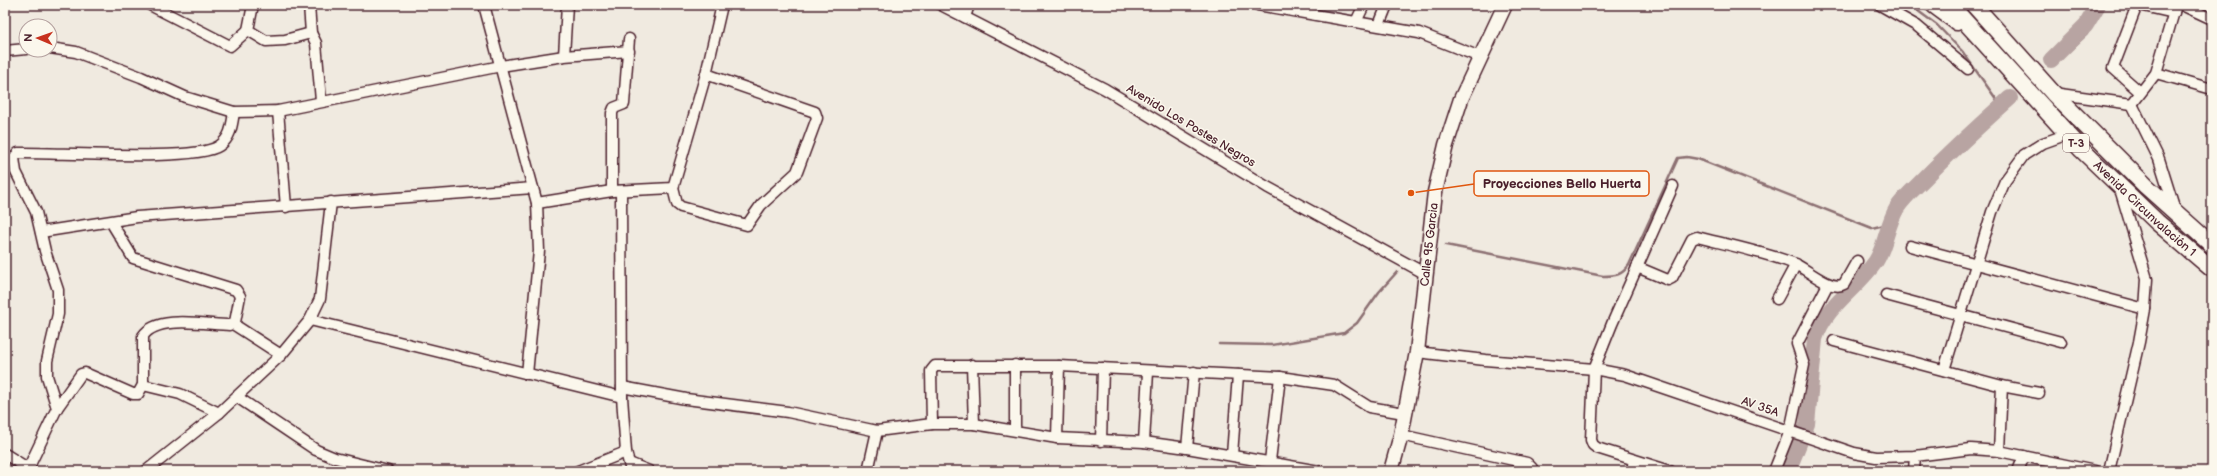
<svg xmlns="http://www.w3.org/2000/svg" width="2217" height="476" viewBox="0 0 2217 476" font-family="'Balsamiq Sans',sans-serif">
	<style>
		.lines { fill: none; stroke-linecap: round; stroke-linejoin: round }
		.stream { stroke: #8c6f72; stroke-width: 2.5 }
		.river { stroke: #b8a4a2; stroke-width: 16 }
		.street-casing { stroke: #4a1f2b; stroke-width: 13 }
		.secondary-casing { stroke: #4a1f2b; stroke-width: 17 }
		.primary-casing { stroke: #4a1f2b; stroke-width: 19 }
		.street { stroke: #fbf7ec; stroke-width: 10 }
		.secondary { stroke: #fbf7ec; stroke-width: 14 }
		.primary { stroke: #fbf7ec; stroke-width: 16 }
		.labels { text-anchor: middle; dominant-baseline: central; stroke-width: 3; stroke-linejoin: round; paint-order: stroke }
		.shield { fill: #fbf7ec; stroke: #7f6065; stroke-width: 1 }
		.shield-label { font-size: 11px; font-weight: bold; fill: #4a1f2b }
		.street-label { font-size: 12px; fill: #4a1f2b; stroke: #fbf7ec }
		.leader { fill: none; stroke: #e0560e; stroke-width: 1.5 }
		.callout-dot { fill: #e0560e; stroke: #fbf7ec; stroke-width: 1.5 }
		.callout { fill: #fbf7ec; stroke: #e0560e; stroke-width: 1.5 }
		.callout-label { font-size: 13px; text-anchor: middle; font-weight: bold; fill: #4a1f2b }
	</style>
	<rect width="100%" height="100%" fill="#f0eae0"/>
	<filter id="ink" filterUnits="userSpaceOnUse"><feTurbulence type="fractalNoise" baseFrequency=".025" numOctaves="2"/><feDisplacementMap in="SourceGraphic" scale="8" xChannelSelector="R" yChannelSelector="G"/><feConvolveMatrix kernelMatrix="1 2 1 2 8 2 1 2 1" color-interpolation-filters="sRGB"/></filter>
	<g filter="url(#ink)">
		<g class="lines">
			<!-- stream -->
			<g class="stream">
				<polyline points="1910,5 1937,25 1962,51 2004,110"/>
				<polyline points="2054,65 2087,34 2102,5"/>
				<path d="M1446,245L1603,276C1616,276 1622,275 1629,265L1678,158L1687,157L1698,159L1872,228L1888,224"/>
				<polyline points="1219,344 1272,345 1344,333 1357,323 1379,292 1397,272"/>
				<polyline points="1806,435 1810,425 1818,335 1825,311 1867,279 1876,266 1888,224 1905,204 1972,134 2014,101"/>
				<polyline points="1788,471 1804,439"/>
			</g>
			<!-- river -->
			<g class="river">
				<polyline points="2051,60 2086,25 2098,5"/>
				<path d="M1788,471L1807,424L1815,339C1825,306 1857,289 1876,261C1886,245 1887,224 1897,208C1904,197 1915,188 1924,179C1951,151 1981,124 2010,98"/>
			</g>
			<defs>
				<g id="street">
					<polyline points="150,5 230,46 248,30"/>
					<polyline points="253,5 248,30 266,41 285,40 311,33"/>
					<polyline points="309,5 311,33 316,43 321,101"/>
					<polyline points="484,5 537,203 539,251 527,374"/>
					<polyline points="941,5 1105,89 1267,187 1426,274"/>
					<polyline points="1258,5 1419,33 1480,57"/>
					<polyline points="1880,5 1917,26 1968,69"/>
					<polyline points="2137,5 2113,68 2140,92"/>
					<polyline points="2139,5 2174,13"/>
					<polyline points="2182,5 2212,19"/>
					<polyline points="965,17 969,5"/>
					<polyline points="1356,22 1364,5"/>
					<polyline points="1379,25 1387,5"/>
					<polyline points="50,48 76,52 141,77 185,97 234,112 278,111 501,66 564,56 629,51"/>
					<polyline points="5,51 26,49"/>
					<polyline points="564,56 567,5"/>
					<polyline points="2156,73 2212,89"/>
					<polyline points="2053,93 2132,104"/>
					<polyline points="2132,104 2159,159 2175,210"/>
					<polyline points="2132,104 2156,73 2176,5"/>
					<polyline points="278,111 286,207"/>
					<polyline points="673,188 677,204 681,207 747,225 761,205 797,172 817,118 815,112 706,74"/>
					<polyline points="612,191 612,113 614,108 624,104 629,39"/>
					<polyline points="621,191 622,397 626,452 631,471"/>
					<polyline points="537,203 612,191 673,188 706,74 722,5"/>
					<polyline points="41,232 137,217 533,188"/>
					<polyline points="1910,246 2145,309"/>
					<path d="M1637,267L1668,280L1672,278L1692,239L1697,237C1729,245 1764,252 1795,264C1807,269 1831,292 1844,284L1857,261"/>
					<polyline points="1886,295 2061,342"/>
					<polyline points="1777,299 1796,264"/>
					<polyline points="310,320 622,397"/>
					<polyline points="233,324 281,355"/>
					<polyline points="1834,341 2002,386 2039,393"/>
					<polyline points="1417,352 1485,360 1594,369 1625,375 1854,453 1876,457 1915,456 1971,449 1999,451 2095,471"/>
					<polyline points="972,365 974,424"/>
					<polyline points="1015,365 1015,430"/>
					<polyline points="1944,370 1992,212 2005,181 2024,155 2043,143 2068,134"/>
					<polyline points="143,385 180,394 219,413"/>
					<polyline points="622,387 686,399 788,412 877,431 932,424 974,424 1057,438 1144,442 1187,448 1319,471"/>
					<polyline points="237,397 316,450 335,458 388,471"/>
					<path d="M57,408L81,374L85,373L133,394H138L143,385V336C157,314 208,325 229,325L235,322L240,296L236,290L133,258L111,222"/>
					<polyline points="932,424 931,371 935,366 1059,366 1280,377 1334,385 1369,407 1404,413"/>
					<polyline points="1401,435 1527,463 1532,468 1531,471"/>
					<polyline points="1057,438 1059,366"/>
					<polyline points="1101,441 1103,368"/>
					<polyline points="1144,442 1148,372"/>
					<polyline points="1187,448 1194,372"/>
					<polyline points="1999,451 2002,386"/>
					<polyline points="5,454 32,471"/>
					<polyline points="1232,455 1238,375"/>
					<polyline points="1270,461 1280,377"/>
					<polyline points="629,463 649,471"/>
					<path d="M27,471L57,408L47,376V361L58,314V290L45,251L36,212L16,172L14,158L18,153C54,152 196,162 219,146C231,138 232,125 234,112"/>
					<polyline points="146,471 219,413 281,355 310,320 320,299 331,202"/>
					<polyline points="578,471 626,452"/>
					<polyline points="868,471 877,431"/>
					<polyline points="1632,471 1634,460"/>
					<polyline points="1670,471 1597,448 1593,445 1591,440 1594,369 1612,324 1673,186"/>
					<polyline points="1774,471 1790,431 1804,365 1797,344 1828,284"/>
					<polyline points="1914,471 1915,456"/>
					<polyline points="2018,471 2024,456"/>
					<polyline points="2109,471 2139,342 2145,309 2147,279 2120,189"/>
				</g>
				<g id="secondary">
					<path id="s1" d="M1391,471L1401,435L1417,352L1435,192L1446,145L1461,99L1505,5"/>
				</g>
				<g id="primary">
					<polyline points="1934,5 1957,22"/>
					<path id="s2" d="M1950,5L2082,150L2157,222L2212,269"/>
					<polyline points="1974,5 2053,93 2146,186 2212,245"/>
				</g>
			</defs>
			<!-- street casing -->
			<use href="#street" class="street-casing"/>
			<!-- secondary casing -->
			<use href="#secondary" class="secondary-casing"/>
			<!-- primary casing -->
			<use href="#primary" class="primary-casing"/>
			<!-- street -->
			<use href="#street" class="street"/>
			<!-- secondary -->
			<use href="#secondary" class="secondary"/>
			<!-- primary -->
			<use href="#primary" class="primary"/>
		</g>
	</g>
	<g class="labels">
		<!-- shield labels -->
		<rect class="shield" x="2063" y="134" width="26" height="18" rx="3"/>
		<g class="shield-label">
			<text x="2076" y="143">T-3</text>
		</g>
		<!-- street labels -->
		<g class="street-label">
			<text transform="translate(1191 126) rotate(31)">Avenido Los Postes Negros</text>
			<text stroke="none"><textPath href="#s2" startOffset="282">Avenida Circunvalación 1</textPath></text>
			<text stroke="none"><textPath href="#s1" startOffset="230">Calle 95 Garcia</textPath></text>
			<text transform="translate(1760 407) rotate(19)">AV 35A</text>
		</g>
	</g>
	<!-- callouts -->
	<path class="leader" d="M1411 193L1474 184"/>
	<circle class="callout-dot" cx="1411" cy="193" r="4"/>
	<rect class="callout" x="1474" y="171" width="175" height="25" rx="4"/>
	<g class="callout-label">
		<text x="1562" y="188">Proyecciones Bello Huerta</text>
	</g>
	<!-- margin -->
	<rect width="2217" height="476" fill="none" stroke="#fbf7ec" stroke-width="20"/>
	<rect x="10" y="10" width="2197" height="456" fill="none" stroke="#4a1f2b" stroke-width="1.5" filter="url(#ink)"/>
	<!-- north arrow -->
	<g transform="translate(38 38) rotate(272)"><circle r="19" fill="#fbf7ec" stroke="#b4a19f"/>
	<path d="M0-3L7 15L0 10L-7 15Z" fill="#c8321e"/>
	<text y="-6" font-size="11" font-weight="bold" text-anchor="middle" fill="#4a1f2b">N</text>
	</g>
</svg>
